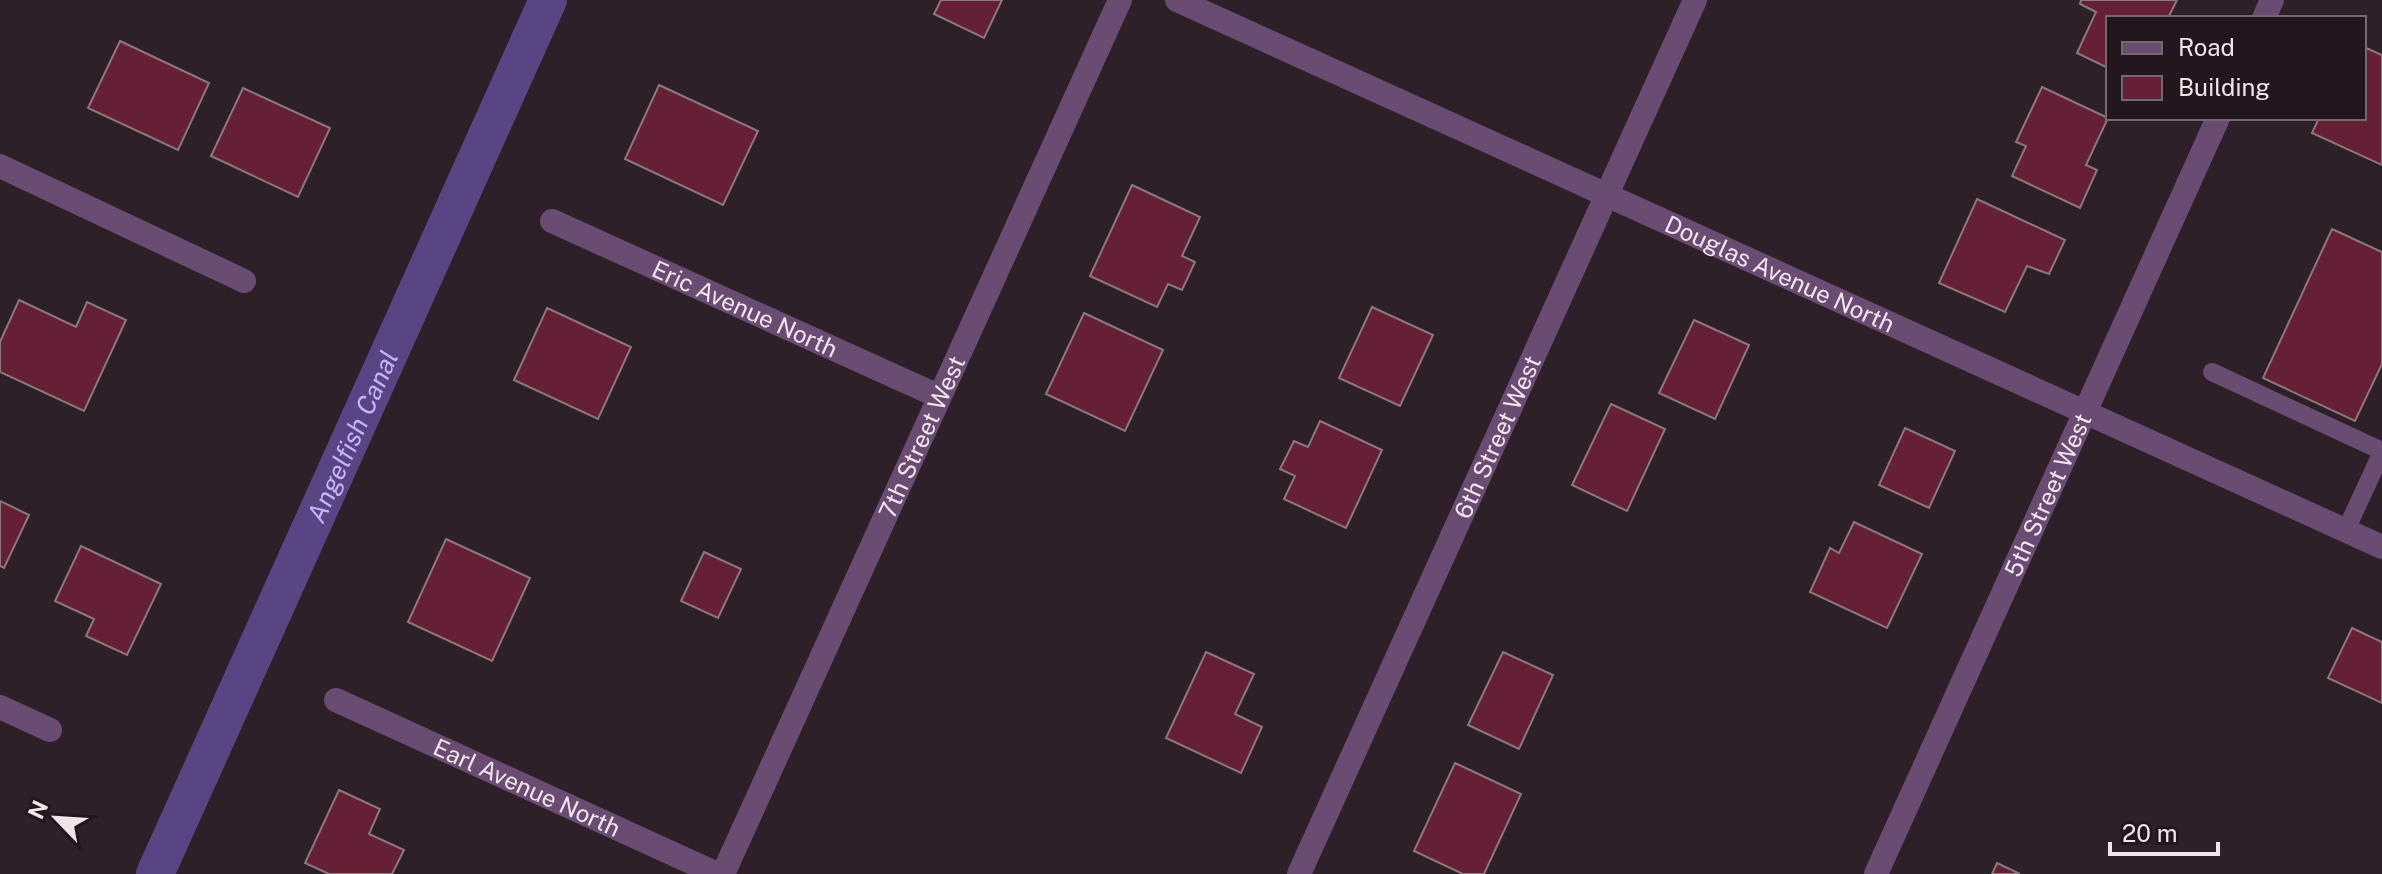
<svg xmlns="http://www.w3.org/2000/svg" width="2382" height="874" viewBox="0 0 2382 874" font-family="'Public Sans',sans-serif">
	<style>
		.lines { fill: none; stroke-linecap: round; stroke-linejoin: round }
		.canal { stroke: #5a4584; stroke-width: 38 }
		.building { fill: #662036; stroke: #8c777b; stroke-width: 2 }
		.service { stroke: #6a4b72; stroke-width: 18 }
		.minor { stroke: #6a4b72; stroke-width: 24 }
		.labels { text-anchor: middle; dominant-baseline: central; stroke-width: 6; stroke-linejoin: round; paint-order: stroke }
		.street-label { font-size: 24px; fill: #efe5eb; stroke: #24161f }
		.water-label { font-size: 26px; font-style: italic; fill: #c9b3fe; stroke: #24161f }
	</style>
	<rect width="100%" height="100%" fill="#2e2028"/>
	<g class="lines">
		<!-- canal -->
		<path class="canal" id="s1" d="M155,874L548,0"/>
	</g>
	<!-- building -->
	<g class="building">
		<polygon points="941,0 1002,0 984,38 934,14"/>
		<polygon points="2081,0 2177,0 2168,18 2108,18 2108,68 2077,53 2096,12 2080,4"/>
		<polygon points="120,41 209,83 178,150 88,108"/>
		<polygon points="2364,47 2382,55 2382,165 2312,133 2319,118 2364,118"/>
		<polygon points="659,85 758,131 723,205 625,159"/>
		<polygon points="2042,87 2108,118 2086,165 2097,170 2080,208 2012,176 2026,146 2016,142"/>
		<polygon points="243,88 330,128 298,197 211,156"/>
		<polygon points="1132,185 1200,217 1182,256 1195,262 1182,290 1168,284 1157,307 1090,276"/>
		<polygon points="1977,199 2065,240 2049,274 2027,266 2005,312 1939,283"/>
		<polygon points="2332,229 2382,252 2382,364 2355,421 2263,378"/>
		<polygon points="19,300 76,327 87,302 126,320 84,411 0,372 0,342"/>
		<polygon points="1372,307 1433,335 1400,406 1339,378"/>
		<polygon points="547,308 631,347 598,419 514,380"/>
		<polygon points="1084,313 1163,350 1125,431 1046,394"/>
		<polygon points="1694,320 1749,345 1715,419 1659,393"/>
		<polygon points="1611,404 1665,429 1627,511 1572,485"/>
		<polygon points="1320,421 1382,450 1346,528 1284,499 1295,476 1280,469 1294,441 1308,447"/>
		<polygon points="1905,428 1955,451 1929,508 1879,485"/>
		<polygon points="0,501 29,515 4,568 0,566"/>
		<polygon points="1854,522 1922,554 1887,628 1810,592 1830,548 1839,553"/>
		<polygon points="446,539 530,578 492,661 408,622"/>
		<polygon points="81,546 161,584 127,655 86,636 94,619 55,601"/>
		<polygon points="704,552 741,569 718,618 681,601"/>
		<polygon points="2352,628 2382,642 2382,703 2328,678"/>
		<polygon points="1206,652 1254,674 1235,714 1262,727 1241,773 1166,738"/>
		<polygon points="1503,652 1553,675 1519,749 1468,725"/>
		<polygon points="1455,763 1521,794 1484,874 1463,874 1414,851"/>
		<polygon points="339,790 380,809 369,834 404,850 392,874 329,874 305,863"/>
		<polygon points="1997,863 2020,874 1992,874"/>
	</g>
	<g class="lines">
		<!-- service -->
		<g class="service">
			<polyline points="2212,372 2382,451"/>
			<polyline points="2346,530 2382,452"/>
		</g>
		<!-- minor -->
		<g class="minor">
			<path id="s2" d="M1177,0L2382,547"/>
			<polyline points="2264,18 2272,0"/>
			<polyline points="0,166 244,281"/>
			<path id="s3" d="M552,221L938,396"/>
			<path id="s4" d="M336,700L717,874"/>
			<polyline points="0,707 50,730"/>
			<path id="s5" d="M723,874L1120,0"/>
			<path id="s6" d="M1299,874L1695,0"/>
			<path id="s7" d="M1876,874L2218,118"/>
		</g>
	</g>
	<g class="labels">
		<!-- street labels -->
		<g class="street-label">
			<text stroke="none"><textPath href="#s2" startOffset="662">Douglas Avenue North</textPath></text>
			<text stroke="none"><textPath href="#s3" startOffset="212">Eric Avenue North</textPath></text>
			<text stroke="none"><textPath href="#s5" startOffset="480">7th Street West</textPath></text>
			<text stroke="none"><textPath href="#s6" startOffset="480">6th Street West</textPath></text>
			<text stroke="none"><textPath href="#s7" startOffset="416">5th Street West</textPath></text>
			<text stroke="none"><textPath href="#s4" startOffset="210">Earl Avenue North</textPath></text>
		</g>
		<!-- water labels -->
		<g class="water-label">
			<text stroke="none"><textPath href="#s1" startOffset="480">Angelfish Canal</textPath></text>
		</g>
	</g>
	<!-- legend -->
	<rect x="2106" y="16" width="260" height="104" fill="#24161f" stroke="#756971" stroke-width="2"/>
	<rect x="2122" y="42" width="40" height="12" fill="#6a4b72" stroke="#756971" stroke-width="2"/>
	<text x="2178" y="56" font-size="24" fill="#efe5eb">Road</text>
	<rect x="2122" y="76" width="40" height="24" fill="#662036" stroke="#756971" stroke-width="2"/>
	<text x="2178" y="96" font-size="24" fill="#efe5eb">Building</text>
	<!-- north arrow -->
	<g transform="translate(56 818) rotate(295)" stroke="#24161f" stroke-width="6" paint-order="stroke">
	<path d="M0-6L14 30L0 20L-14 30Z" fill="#efe5eb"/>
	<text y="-12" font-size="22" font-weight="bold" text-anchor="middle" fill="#efe5eb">N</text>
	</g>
	<!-- scale -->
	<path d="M2110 842v12h108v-12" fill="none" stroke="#efe5eb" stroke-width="4"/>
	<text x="2122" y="842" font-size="24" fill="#efe5eb" stroke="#24161f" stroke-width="6" paint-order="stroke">20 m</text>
</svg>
